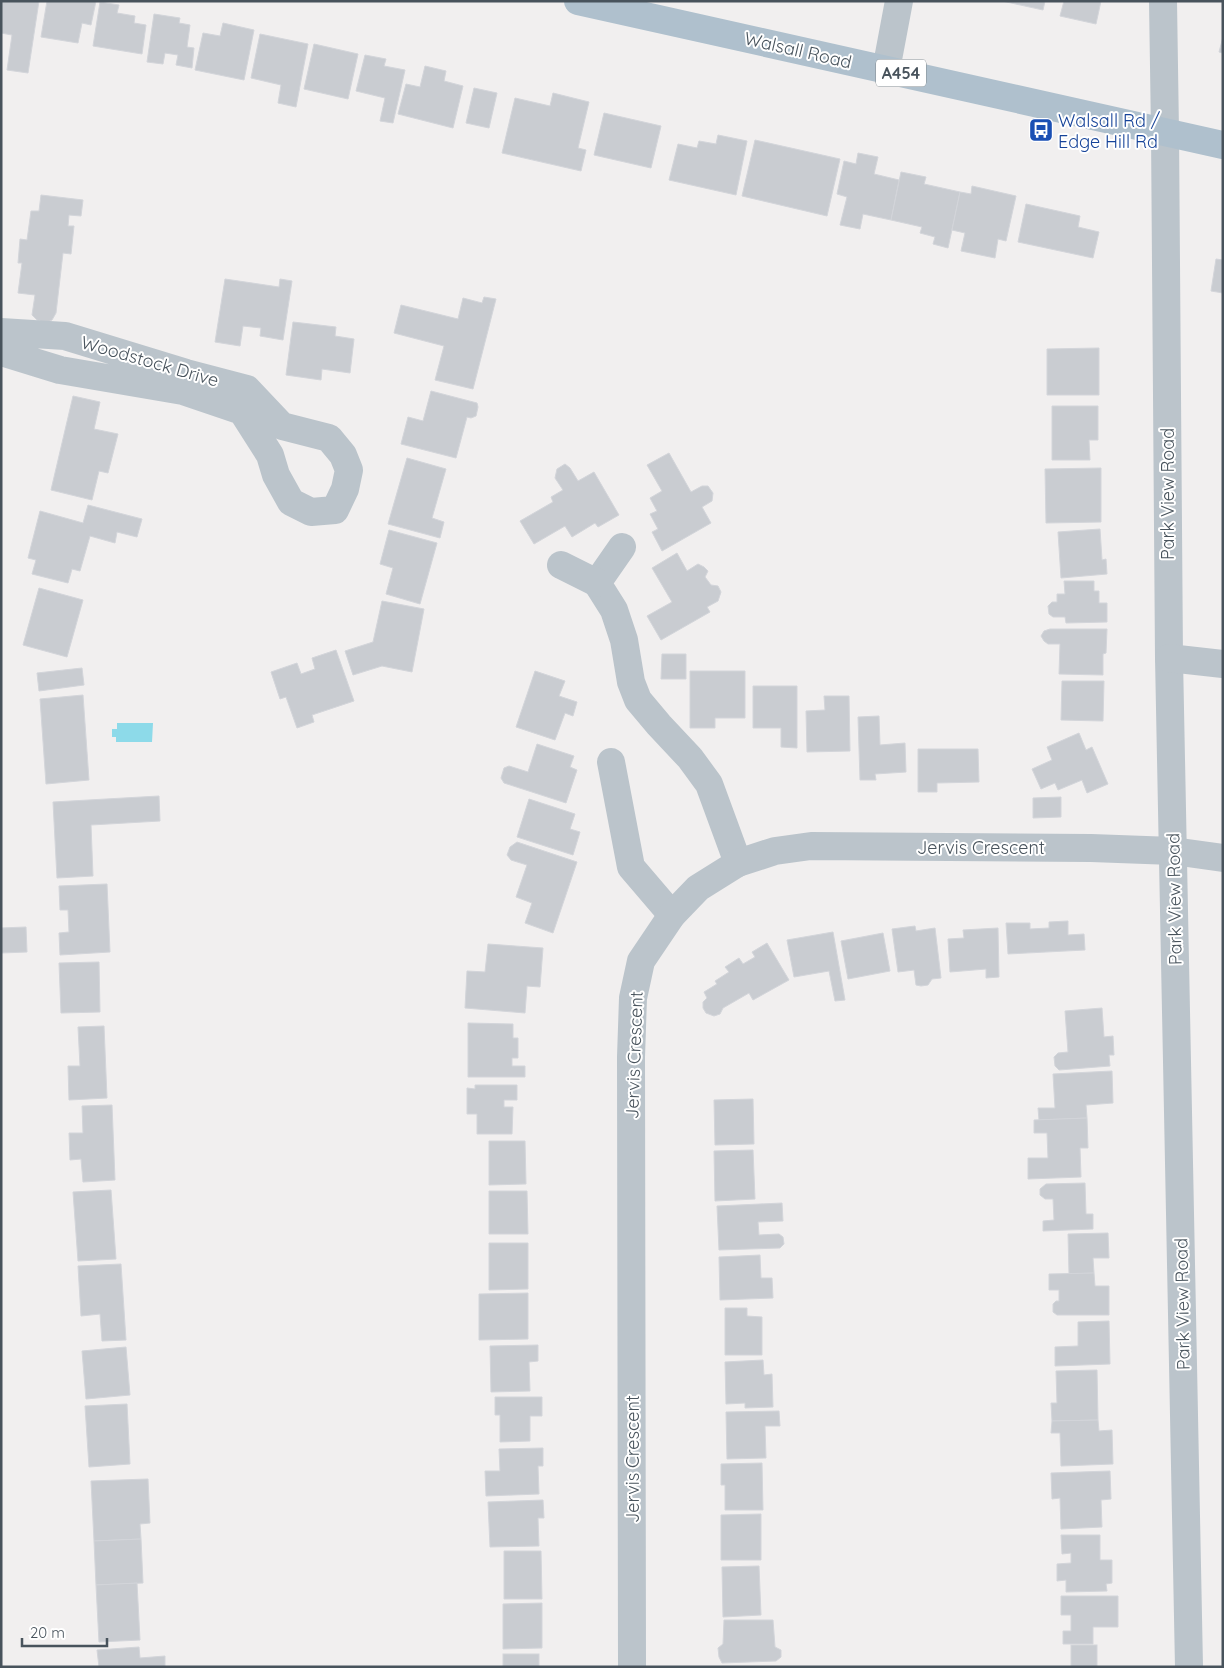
<svg xmlns="http://www.w3.org/2000/svg" width="1224" height="1668" viewBox="0 0 1224 1668" font-family="Quicksand,sans-serif">
	<style>
		.water { fill: #8ddae9 }
		.building { fill: #c9ccd1; stroke: #d3d5da }
		.lines { fill: none; stroke-linecap: round; stroke-linejoin: round }
		.street { stroke: #bbc4cb; stroke-width: 28 }
		.primary { stroke: #afc0cd; stroke-width: 28 }
		.labels { text-anchor: middle; dominant-baseline: central; stroke-width: 4; stroke-linejoin: round; paint-order: stroke }
		.shield { fill: #fff; stroke: #7f878d; stroke-width: 1 }
		.shield-label { font-size: 16px; font-weight: bold; fill: #48535c }
		.street-label { font-size: 18px; fill: #48535c; stroke: #fff }
		.transit-label { font-size: 18px; fill: #164399; stroke: #fff; text-anchor: start }
	</style>
	<rect width="100%" height="100%" fill="#f1efef"/>
	<!-- water -->
	<polygon class="water" points="117,723 153,723 152,742 116,742 116,737 112,737 112,729 117,729"/>
	<!-- building -->
	<g class="building">
		<polygon points="1,1 39,1 28,73 7,70 12,35 1,33"/>
		<polygon points="47,1 96,1 91,25 82,23 78,43 41,37"/>
		<polygon points="1002,1 1045,1 1043,10"/>
		<polygon points="1064,1 1101,1 1096,24 1060,16"/>
		<polygon points="100,2 119,5 117,13 135,16 134,23 146,25 142,54 93,46"/>
		<polygon points="154,14 180,18 179,23 190,25 187,47 194,48 192,68 176,65 178,55 165,53 163,64 147,62"/>
		<polygon points="223,23 254,30 244,80 195,70 203,33 220,36"/>
		<polygon points="260,34 308,44 296,107 278,103 281,85 251,78"/>
		<polygon points="1223,37 1223,53 1219,52"/>
		<polygon points="314,44 358,54 348,99 304,89"/>
		<polygon points="365,55 386,59 384,66 405,70 393,123 380,121 385,98 356,91"/>
		<polygon points="425,66 446,71 444,81 463,86 453,128 398,114 406,84 420,87"/>
		<polygon points="474,88 497,93 489,128 466,123"/>
		<polygon points="553,93 589,102 578,148 586,150 581,171 502,153 515,98 550,106"/>
		<polygon points="604,113 661,126 651,168 594,155"/>
		<polygon points="718,135 747,141 736,195 669,180 678,144 697,148 699,141 716,144"/>
		<polygon points="755,140 840,159 827,216 742,196"/>
		<polygon points="858,153 878,157 874,174 899,180 891,220 863,214 860,229 840,225 847,197 837,194 844,161 856,164"/>
		<polygon points="901,172 926,177 924,184 960,192 948,248 933,244 935,237 920,233 922,227 891,220"/>
		<polygon points="972,186 1016,196 1006,241 998,239 995,258 961,251 965,233 952,230 960,192 971,194"/>
		<polygon points="41,195 83,200 81,216 69,215 68,226 74,226 71,254 63,253 56,313 52,320 46,323 37,320 32,315 35,295 18,293 22,263 18,263 20,239 27,240 31,211 39,211"/>
		<polygon points="1026,204 1080,216 1078,227 1099,232 1093,258 1018,242"/>
		<polygon points="1216,259 1223,260 1223,293 1211,291"/>
		<polygon points="225,279 279,287 280,279 292,281 283,340 260,336 261,328 243,326 240,346 215,342"/>
		<polygon points="484,297 496,299 473,389 435,380 444,346 394,333 401,305 458,319 463,298 482,303"/>
		<polygon points="293,322 336,327 335,336 354,339 350,373 322,369 321,380 286,375"/>
		<polygon points="1099,348 1099,395 1047,395 1047,349"/>
		<polygon points="431,391 477,403 478,407 476,416 471,418 467,417 456,458 401,444 408,417 423,421"/>
		<polygon points="73,396 100,402 94,429 118,434 108,473 99,471 92,500 51,490"/>
		<polygon points="1052,406 1098,406 1098,440 1089,440 1090,460 1052,460"/>
		<polygon points="669,453 691,492 702,486 708,486 713,493 712,501 702,507 711,523 662,551 652,532 658,529 650,514 657,511 650,498 662,491 647,465"/>
		<polygon points="407,458 446,469 432,518 444,522 440,538 388,524"/>
		<polygon points="565,464 570,468 578,481 594,472 619,515 598,527 595,523 572,537 565,526 534,544 520,521 553,502 551,497 563,490 555,478 557,469"/>
		<polygon points="1101,468 1101,522 1046,523 1045,469"/>
		<polygon points="88,505 142,519 137,537 117,532 115,543 90,536 80,571 72,569 68,583 32,574 36,560 28,558 40,511 83,523"/>
		<polygon points="1100,529 1102,560 1106,559 1107,574 1061,578 1058,532"/>
		<polygon points="389,530 437,543 420,604 386,594 393,568 380,564"/>
		<polygon points="677,553 687,571 698,564 704,567 708,571 705,577 711,585 718,586 721,592 718,601 707,607 710,612 661,640 647,616 672,602 652,568"/>
		<polygon points="1064,581 1094,581 1094,591 1099,591 1099,603 1107,603 1107,622 1066,623 1065,617 1053,617 1049,614 1048,606 1052,602 1057,602 1057,594 1065,594"/>
		<polygon points="39,588 83,600 67,657 23,645"/>
		<polygon points="382,601 424,609 412,672 382,666 353,675 345,651 373,642"/>
		<polygon points="1050,629 1107,629 1106,653 1103,654 1103,675 1059,674 1060,644 1048,644 1044,641 1041,636 1044,631"/>
		<polygon points="336,650 354,701 312,715 314,722 297,728 286,697 280,699 271,672 297,663 301,674 315,669 312,658"/>
		<polygon points="662,654 686,654 686,679 661,679"/>
		<polygon points="82,668 84,685 39,691 37,673"/>
		<polygon points="535,671 565,681 559,696 577,702 573,716 565,713 555,740 516,727"/>
		<polygon points="690,671 745,671 745,718 715,718 715,728 690,728"/>
		<polygon points="1062,681 1104,681 1103,721 1061,720"/>
		<polygon points="753,686 797,686 797,748 781,747 781,728 753,728"/>
		<polygon points="83,695 89,780 46,784 40,699"/>
		<polygon points="824,696 849,696 850,751 807,752 806,711 825,710"/>
		<polygon points="879,716 880,745 905,743 906,772 875,774 876,780 860,780 858,717"/>
		<polygon points="1079,733 1086,750 1092,747 1108,784 1087,793 1082,780 1058,790 1055,783 1041,789 1032,769 1052,760 1047,747"/>
		<polygon points="537,744 574,756 570,767 577,770 566,803 504,783 501,778 504,768 509,766 528,772"/>
		<polygon points="918,749 978,749 979,782 937,783 937,792 918,792"/>
		<polygon points="159,796 160,821 91,825 93,876 57,878 53,802"/>
		<polygon points="1061,797 1061,817 1033,818 1033,798"/>
		<polygon points="529,799 575,814 570,829 580,832 573,855 517,837"/>
		<polygon points="517,842 577,862 553,933 525,923 532,903 516,897 527,865 511,860 507,855 510,847"/>
		<polygon points="107,884 110,952 60,955 59,933 69,932 68,910 60,910 59,886"/>
		<polygon points="1068,921 1068,935 1084,934 1085,950 1008,954 1006,923 1030,923 1030,929 1049,928 1049,922"/>
		<polygon points="915,926 916,931 935,928 941,978 932,979 928,985 921,986 916,985 914,970 898,972 892,929"/>
		<polygon points="26,927 27,952 1,953 1,928"/>
		<polygon points="998,928 999,977 986,978 986,969 950,972 948,939 964,938 963,930"/>
		<polygon points="833,932 845,1000 835,1001 829,971 794,977 787,940"/>
		<polygon points="883,933 890,971 848,979 841,941"/>
		<polygon points="767,943 789,980 753,1000 749,993 723,1008 720,1014 714,1016 706,1013 703,1008 703,1002 707,998 704,992 717,984 715,981 729,972 725,967 739,958 743,964 755,957 752,952"/>
		<polygon points="488,944 543,948 540,987 527,986 525,1013 465,1008 467,971 485,972"/>
		<polygon points="99,962 100,1012 61,1013 59,963"/>
		<polygon points="1102,1008 1104,1037 1113,1036 1114,1055 1109,1055 1110,1066 1059,1070 1055,1066 1054,1057 1058,1053 1068,1052 1065,1011"/>
		<polygon points="468,1023 513,1024 513,1038 518,1038 518,1058 512,1058 512,1066 525,1066 525,1077 468,1077"/>
		<polygon points="104,1026 107,1098 69,1100 68,1066 80,1066 78,1027"/>
		<polygon points="1112,1071 1113,1103 1086,1105 1087,1118 1039,1120 1038,1108 1055,1108 1053,1074"/>
		<polygon points="475,1085 517,1085 517,1100 504,1100 504,1107 513,1107 512,1134 477,1134 477,1114 467,1114 467,1088 475,1089"/>
		<polygon points="753,1099 754,1144 715,1145 714,1100"/>
		<polygon points="112,1105 115,1180 83,1182 81,1159 70,1160 69,1133 83,1133 82,1106"/>
		<polygon points="1087,1118 1088,1148 1080,1148 1081,1177 1028,1179 1028,1158 1048,1158 1047,1133 1034,1133 1034,1120"/>
		<polygon points="489,1141 525,1141 526,1184 489,1185"/>
		<polygon points="753,1150 755,1199 715,1201 714,1151"/>
		<polygon points="1085,1183 1086,1214 1093,1214 1093,1229 1043,1231 1043,1221 1054,1220 1053,1199 1045,1199 1040,1195 1040,1189 1046,1184"/>
		<polygon points="111,1190 116,1259 78,1261 73,1192"/>
		<polygon points="489,1191 527,1191 528,1234 489,1234"/>
		<polygon points="782,1203 783,1221 758,1222 759,1235 779,1234 783,1237 784,1244 780,1248 719,1250 717,1206"/>
		<polygon points="1108,1233 1109,1258 1093,1258 1094,1273 1069,1274 1068,1234"/>
		<polygon points="489,1243 528,1243 528,1289 489,1290"/>
		<polygon points="760,1255 761,1278 772,1278 773,1298 720,1300 719,1257"/>
		<polygon points="121,1264 126,1340 102,1341 100,1314 81,1316 78,1266"/>
		<polygon points="1094,1273 1095,1286 1109,1286 1109,1315 1057,1315 1053,1312 1053,1304 1056,1301 1059,1301 1059,1290 1049,1290 1049,1274"/>
		<polygon points="528,1293 528,1339 479,1340 479,1294"/>
		<polygon points="725,1308 747,1308 747,1316 762,1317 762,1355 725,1355"/>
		<polygon points="1109,1321 1110,1364 1055,1366 1055,1347 1078,1346 1078,1322"/>
		<polygon points="538,1345 538,1361 529,1362 530,1391 491,1392 490,1346"/>
		<polygon points="126,1347 130,1395 86,1399 82,1351"/>
		<polygon points="763,1360 764,1375 772,1374 773,1407 745,1408 745,1403 726,1404 725,1362"/>
		<polygon points="1097,1370 1098,1420 1052,1421 1051,1403 1057,1403 1056,1371"/>
		<polygon points="495,1397 542,1397 542,1416 530,1416 530,1441 500,1442 500,1415 495,1415"/>
		<polygon points="127,1404 130,1464 89,1467 85,1406"/>
		<polygon points="779,1411 780,1426 765,1426 766,1458 727,1459 726,1412"/>
		<polygon points="1098,1420 1099,1431 1112,1430 1113,1464 1061,1466 1060,1433 1051,1433 1052,1421"/>
		<polygon points="543,1448 543,1466 538,1466 539,1494 486,1496 485,1471 500,1471 499,1449"/>
		<polygon points="762,1463 763,1510 725,1510 725,1485 721,1485 721,1464"/>
		<polygon points="1110,1471 1111,1499 1101,1500 1102,1527 1061,1529 1060,1498 1052,1499 1051,1473"/>
		<polygon points="148,1479 150,1523 140,1524 141,1539 94,1541 91,1481"/>
		<polygon points="543,1500 544,1518 538,1518 539,1546 490,1547 488,1502"/>
		<polygon points="761,1514 761,1560 721,1560 721,1515"/>
		<polygon points="1061,1535 1100,1535 1100,1560 1112,1560 1112,1583 1106,1584 1107,1591 1066,1592 1066,1580 1057,1581 1057,1564 1071,1563 1071,1553 1062,1554"/>
		<polygon points="141,1539 143,1583 96,1585 94,1541"/>
		<polygon points="504,1551 541,1551 542,1599 504,1599"/>
		<polygon points="759,1566 761,1615 723,1617 722,1567"/>
		<polygon points="137,1583 140,1640 99,1642 96,1585"/>
		<polygon points="1061,1596 1118,1596 1118,1627 1093,1627 1093,1644 1063,1644 1063,1631 1071,1631 1071,1615 1061,1615"/>
		<polygon points="542,1603 542,1648 503,1649 503,1604"/>
		<polygon points="724,1620 773,1620 775,1647 781,1650 781,1657 776,1661 722,1663 719,1657 718,1648 723,1644"/>
		<rect x="1071" y="1645" width="26" height="22"/>
		<polygon points="139,1647 140,1658 165,1656 165,1667 99,1667 97,1650"/>
		<rect x="503" y="1654" width="36" height="13"/>
	</g>
	<g class="lines">
		<!-- street -->
		<g class="street">
			<polyline points="1163,1 1165,132 1169,658 1189,1667"/>
			<polyline points="886,70 899,1"/>
			<polyline points="1,332 65,336 186,373 247,389 282,426 329,438 343,455 349,470 345,489 335,510 311,512 291,502 276,475 270,455 242,411 183,391 60,370 1,352"/>
			<polyline points="622,547 597,583 614,610 624,640 631,682 638,700 659,725 690,758 709,784 738,863"/>
			<polyline points="561,565 597,583"/>
			<polyline points="1169,658 1223,664"/>
			<polyline points="611,762 631,867 672,915"/>
			<polyline points="632,1667 631,1057 633,998 641,961 672,915 698,888 738,863 775,851 811,846 1091,848 1173,851 1223,858"/>
		</g>
		<!-- primary -->
		<polyline class="primary" points="578,1 1223,145"/>
	</g>
	<!-- icons -->
	<defs>
		<symbol id="bus-square" viewBox="-11 -11 22 22"><rect x="-9" y="-9" width="18" height="18" rx="4" fill="#1a4fb4" stroke="#fff"/><path d="M-5-6H5V4H4V6H2V4H-2V6H-4V4H-5ZM-3.5-4V0h7V-4ZM-3.5 1.2v1.5H-2V1.2ZM2 1.2v1.5H3.5V1.2Z" fill="#fff"/></symbol>
	</defs>
	<g fill-rule="evenodd">
		<use href="#bus-square" x="1027" y="116" width="28" height="28"/>
	</g>
	<g class="labels">
		<!-- shield labels -->
		<rect class="shield" x="876" y="59.5" width="50" height="27" rx="4"/>
		<g class="shield-label">
			<text x="901" y="73">A454</text>
		</g>
		<!-- street labels -->
		<g class="street-label">
			<text transform="translate(798 50) rotate(13)">Walsall Road</text>
			<text transform="translate(150 361) rotate(16)">Woodstock Drive</text>
			<text transform="translate(1167 494) rotate(-90)">Park View Road</text>
			<text x="981" y="847">Jervis Crescent</text>
			<text transform="translate(1174 899) rotate(-91)">Park View Road</text>
			<text transform="translate(634 1055) rotate(-88)">Jervis Crescent</text>
			<text transform="translate(1182 1304) rotate(-91)">Park View Road</text>
			<text transform="translate(632 1459) rotate(-90)">Jervis Crescent</text>
		</g>
		<!-- transit labels -->
		<g class="transit-label">
			<text x="1058" y="120">Walsall Rd /<tspan x="1058" dy="21">Edge Hill Rd</tspan></text>
		</g>
	</g>
	<!-- border -->
	<rect width="1224" height="1668" fill="none" stroke="#48535c" stroke-width="5"/>
	<!-- scale -->
	<path d="M22 1638v8h85v-8" fill="none" stroke="#48535c" stroke-width="2.5"/>
	<text x="30" y="1638" font-size="15" fill="#48535c" stroke="#ffffff" stroke-width="4" paint-order="stroke">20 m</text>
</svg>
